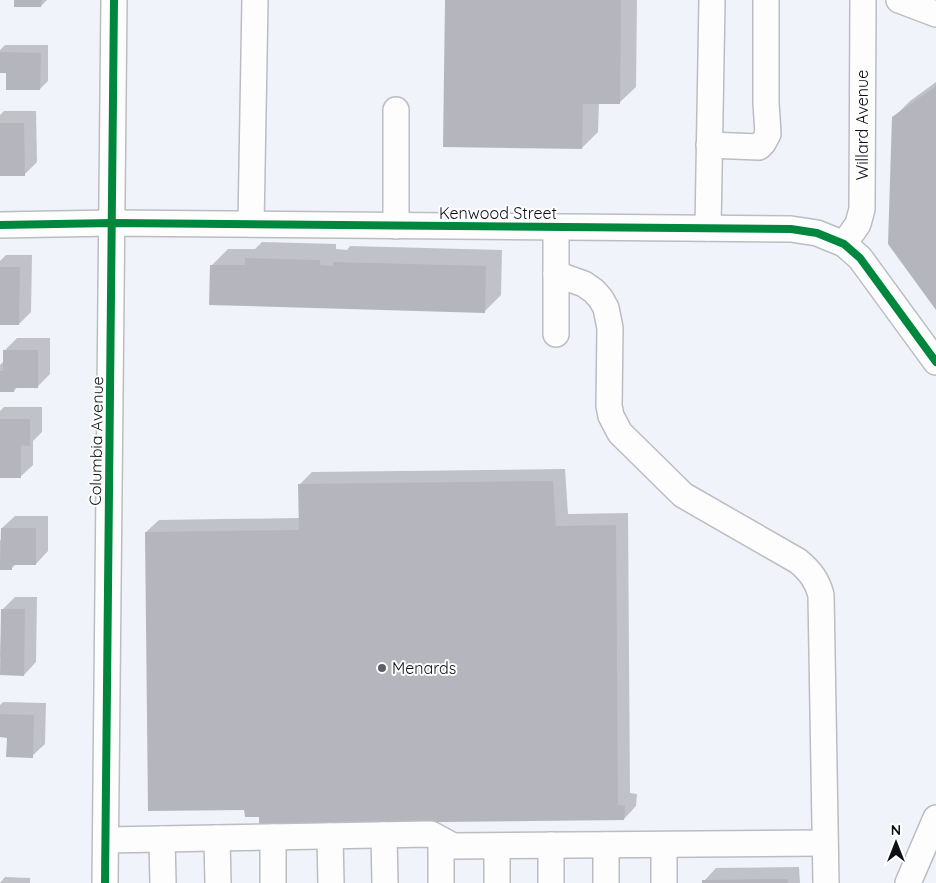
<svg xmlns="http://www.w3.org/2000/svg" width="936" height="883" viewBox="0 0 936 883" font-family="Quicksand,sans-serif">
	<style>
		.shadow { fill: #0003 }
		.building { fill: #b5b6bd }
		.lines { fill: none; stroke-linecap: round; stroke-linejoin: round }
		.minor-casing { stroke: #bbbdc3; stroke-width: 28 }
		.minor { stroke: #fdfdfe; stroke-width: 25 }
		.cycleway-casing { stroke: #fefefe; stroke-width: 11 }
		.cycleway { stroke: #00873e; stroke-width: 8 }
		.poi-dot { fill: #5e5f66; stroke: #fefefe; stroke-width: 2 }
		.labels { text-anchor: middle; dominant-baseline: central; stroke-width: 4; stroke-linejoin: round; paint-order: stroke }
		.street-label { font-size: 16px; fill: #0f1016; stroke: #fefefe }
		.poi-label { font-size: 16px; fill: #0f1016; stroke: #fefefe; text-anchor: start }
	</style>
	<rect width="100%" height="100%" fill="#f1f3fa"/>
	<!-- shadow -->
	<g class="shadow">
		<polygon points="15,0 47,0 41,6"/>
		<polygon points="446,0 637,0 636,87 619,103 599,103 598,132 582,148"/>
		<polygon points="5,45 48,45 48,81 40,89 7,71 0,71 0,50"/>
		<polygon points="936,82 936,308 893,118 910,101"/>
		<polygon points="4,111 36,111 37,162 24,175 0,175 0,115"/>
		<polygon points="262,242 336,244 336,249 347,250 350,246 502,250 501,295 484,312 212,265 228,249 255,249"/>
		<polygon points="6,255 32,255 31,312 19,324 0,324 0,261"/>
		<polygon points="17,338 50,338 50,374 37,387 18,386 14,391 0,391 0,365 4,361 4,351"/>
		<polygon points="4,407 42,407 42,432 33,441 33,465 20,477 0,477 0,411"/>
		<polygon points="565,469 568,514 628,513 630,793 637,794 636,806 624,819 260,816 146,532 159,520 300,518 300,484 312,472"/>
		<polygon points="15,516 48,516 48,551 36,564 16,564 11,569 0,569 0,541 2,538 2,528"/>
		<polygon points="15,597 37,597 36,662 24,675 0,657 2,610"/>
		<polygon points="3,702 46,703 45,744 32,756 8,736 0,736 0,705"/>
		<polygon points="799,867 800,883 704,883 704,881 716,868"/>
		<polygon points="5,877 30,878 30,883 0,883"/>
	</g>
	<!-- building -->
	<g class="building">
		<polygon points="14,0 42,0 41,7 14,7"/>
		<polygon points="445,0 621,0 620,104 583,104 582,149 443,147"/>
		<polygon points="0,52 41,53 40,90 6,90 6,73 0,73"/>
		<polygon points="936,86 936,310 888,244 892,117"/>
		<polygon points="0,123 24,123 25,176 0,176"/>
		<polygon points="245,258 320,260 320,265 333,266 333,262 486,266 485,313 209,305 210,265 245,265"/>
		<polygon points="0,267 20,267 19,325 0,325"/>
		<polygon points="3,350 38,350 38,388 14,388 14,392 0,392 0,371 3,371"/>
		<polygon points="0,419 30,419 30,446 21,445 21,478 0,478"/>
		<polygon points="553,481 556,526 616,525 618,805 625,806 624,820 259,824 259,817 245,817 244,810 148,811 145,532 299,530 298,484"/>
		<polygon points="1,528 36,528 36,565 12,565 12,570 0,570"/>
		<polygon points="1,609 25,609 24,676 0,675"/>
		<polygon points="0,714 34,715 33,758 6,757 7,738 0,737"/>
		<polygon points="787,879 788,883 702,883 702,880"/>
	</g>
	<g class="lines">
		<defs>
			<g id="minor">
				<polyline points="899,0 936,14"/>
				<polyline points="709,145 759,147 763,143 768,134 766,103 766,0"/>
				<polyline points="251,224 255,0"/>
				<polyline points="0,225 112,223 791,229 817,233 844,244 860,258 936,362"/>
				<polyline points="396,226 396,110"/>
				<polyline points="708,228 712,0"/>
				<polyline points="844,244 858,224 862,209 863,0"/>
				<path d="M556,274L584,284L594,291L601,299L606,308L610,328L609,406L611,416L620,433L683,495L798,561C810,571 817,580 821,595L826,883"/>
				<polyline points="556,334 556,227"/>
				<polyline points="384,835 385,883"/>
				<polyline points="330,836 331,883"/>
				<polyline points="217,838 218,883"/>
				<polyline points="162,839 163,883"/>
				<polyline points="106,840 431,834 453,846 825,843"/>
				<polyline points="441,840 441,883"/>
				<polyline points="551,845 551,883"/>
				<polyline points="606,845 606,883"/>
				<polyline points="664,845 664,883"/>
				<polyline points="497,846 497,883"/>
				<polyline points="105,883 114,0"/>
				<polyline points="273,883 273,837"/>
				<polyline points="908,883 936,818"/>
			</g>
		</defs>
		<!-- minor casing -->
		<use href="#minor" class="minor-casing"/>
		<!-- minor -->
		<use href="#minor" class="minor"/>
		<defs>
			<g id="cycleway">
				<polyline points="0,225 112,223 791,229 817,233 844,244 860,258 936,362"/>
				<polyline points="105,883 114,0"/>
			</g>
		</defs>
		<!-- cycleway casing -->
		<use href="#cycleway" class="cycleway-casing"/>
		<!-- cycleway -->
		<use href="#cycleway" class="cycleway"/>
	</g>
	<!-- markers -->
	<circle class="poi-dot" cx="382" cy="668" r="5"/>
	<g class="labels">
		<!-- street labels -->
		<g class="street-label">
			<text transform="translate(862 125) rotate(-90)">Willard Avenue</text>
			<text x="498" y="213">Kenwood Street</text>
			<text transform="translate(96 441) rotate(-89)">Columbia Avenue</text>
		</g>
		<!-- poi labels -->
		<g class="poi-label">
			<text x="392" y="668">Menards</text>
		</g>
	</g>
	<!-- north arrow -->
	<g transform="translate(896 843)" stroke="#fefefe" stroke-width="4" paint-order="stroke">
	<path d="M0-4L9 19L0 12L-9 19Z" fill="#0f1016"/>
	<text y="-8" font-size="14" font-weight="bold" text-anchor="middle" fill="#0f1016">N</text>
	</g>
</svg>
